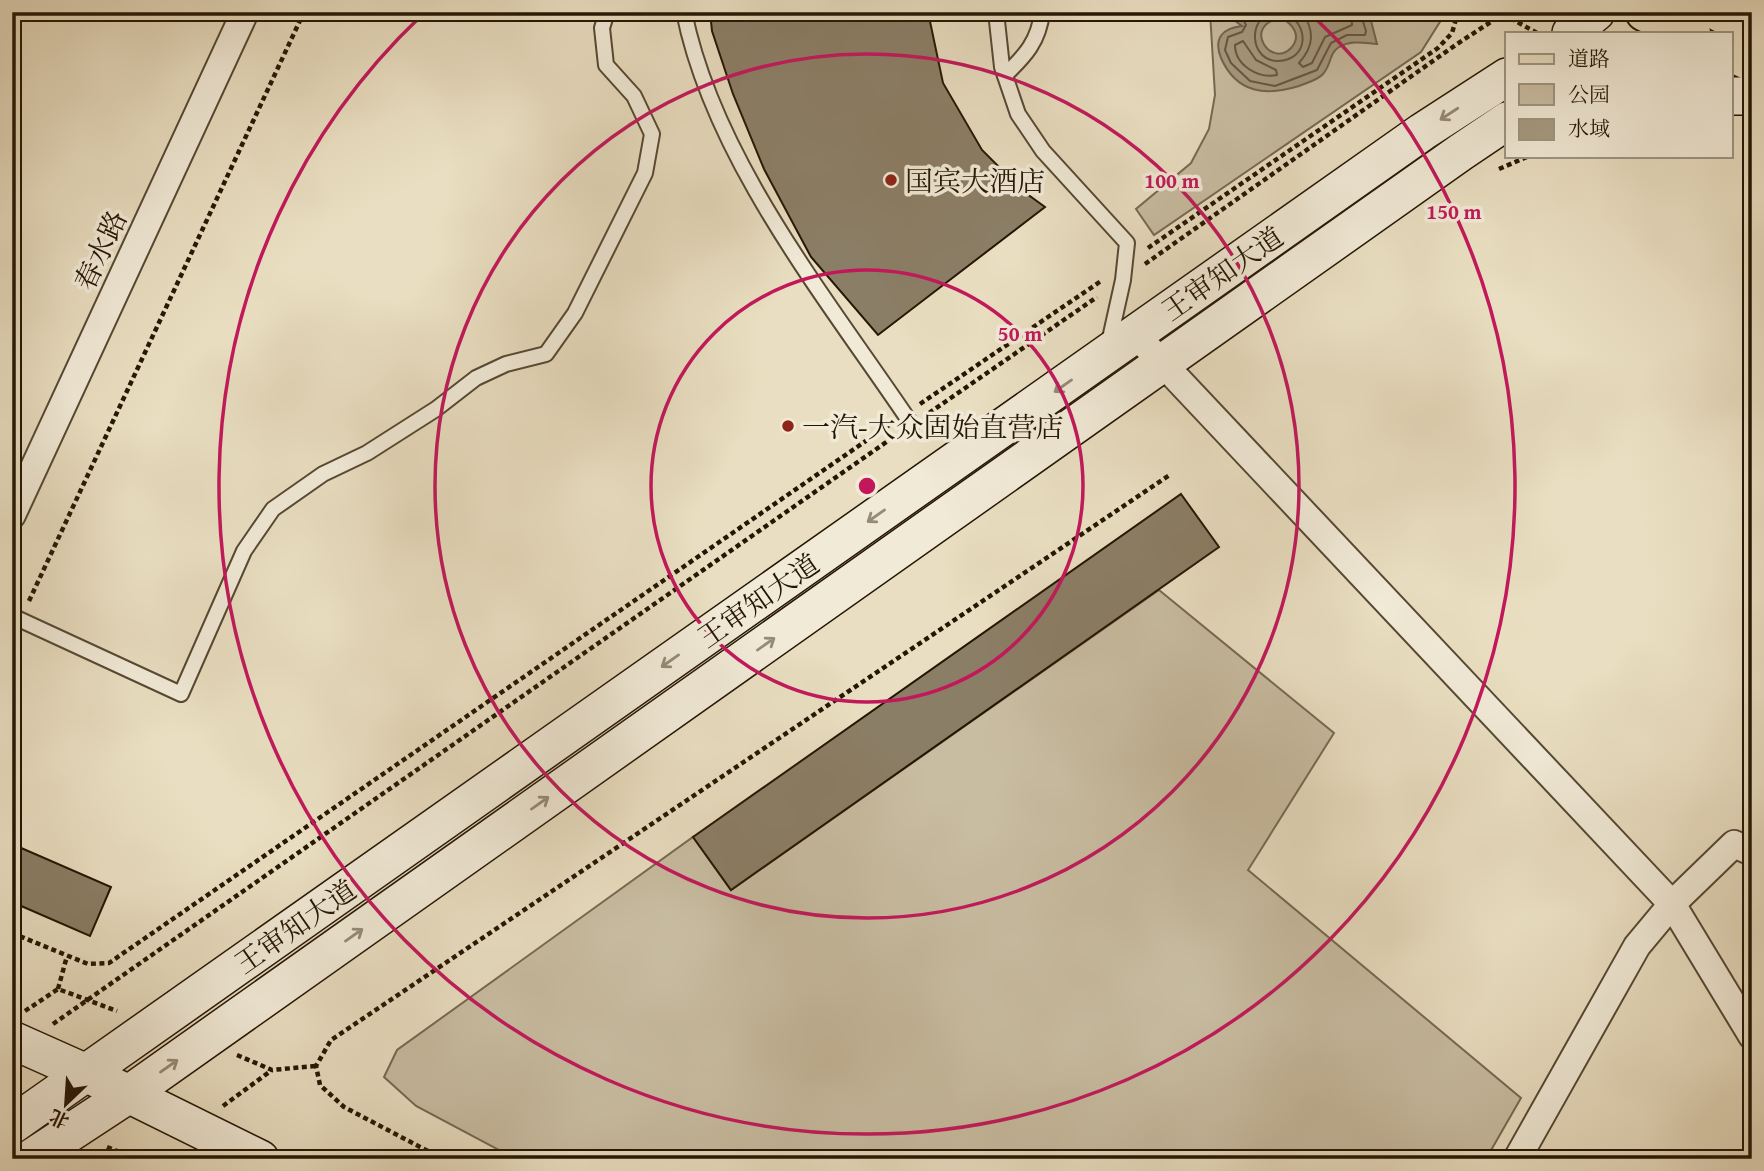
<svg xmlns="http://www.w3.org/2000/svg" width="1764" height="1171" viewBox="0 0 1764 1171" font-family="'Gentium Book Plus','Noto Serif SC',serif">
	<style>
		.green { fill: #c8bca1; stroke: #766952; stroke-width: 2 }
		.water { fill: #a69a81; stroke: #72654f; stroke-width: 2; fill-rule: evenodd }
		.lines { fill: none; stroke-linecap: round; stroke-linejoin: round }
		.shore { stroke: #665842; stroke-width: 2 }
		.building { fill: #8b7e66; stroke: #251604; stroke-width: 2 }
		.service-casing { stroke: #564833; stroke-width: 18 }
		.minor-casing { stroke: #564833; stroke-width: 30 }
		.secondary-casing { stroke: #251604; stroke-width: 40 }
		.primary-casing { stroke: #251604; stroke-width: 42 }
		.path { stroke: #251604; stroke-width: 4.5; stroke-dasharray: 5 3.5; stroke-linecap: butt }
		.service { stroke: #f1ead7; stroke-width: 14 }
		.minor { stroke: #f1ead7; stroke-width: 26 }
		.secondary { stroke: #f1ead7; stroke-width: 37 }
		.primary { stroke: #e9dec1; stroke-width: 38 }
		.oneway { stroke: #958b78 }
		.ring { fill: none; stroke: #c2185b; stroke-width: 3.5 }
		.poi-dot { fill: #8f2418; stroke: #f1ead7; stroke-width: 2.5 }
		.labels { text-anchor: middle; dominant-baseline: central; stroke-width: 7; stroke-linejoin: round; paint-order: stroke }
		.poi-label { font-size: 28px; fill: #251604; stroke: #f1ead7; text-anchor: start }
		.street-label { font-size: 28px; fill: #251604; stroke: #f1ead7 }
		.centre { fill: #c2185b; stroke: #f1ead7; stroke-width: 3.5 }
		.ring-label { font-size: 21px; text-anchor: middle; font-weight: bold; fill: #c2185b; stroke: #f1ead7; stroke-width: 7; stroke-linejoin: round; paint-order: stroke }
	</style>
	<rect width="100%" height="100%" fill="#e9dec1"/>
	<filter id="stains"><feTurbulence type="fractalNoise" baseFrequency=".00286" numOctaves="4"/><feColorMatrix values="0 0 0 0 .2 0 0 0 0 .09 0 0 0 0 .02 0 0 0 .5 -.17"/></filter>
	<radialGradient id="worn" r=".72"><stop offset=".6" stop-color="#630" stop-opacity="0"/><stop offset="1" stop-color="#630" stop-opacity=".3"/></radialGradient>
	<!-- green -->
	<g class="green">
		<polygon points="1210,12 1442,12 1443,17 1421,52 1154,235 1136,209 1191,163 1209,129 1215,95"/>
		<polygon points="1159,590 1334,733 1248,870 1521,1098 1486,1159 516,1159 416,1106 384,1077 397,1050 693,837 731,890"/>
	</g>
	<!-- water -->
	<path class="water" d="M1223,12H1365L1371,21L1377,44C1363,43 1352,40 1339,47C1329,53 1331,66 1323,74C1318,80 1306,83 1299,86C1266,96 1237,94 1221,58C1213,38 1223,28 1242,26ZM1281,18C1293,24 1302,36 1291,48C1271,69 1241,25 1281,18Z"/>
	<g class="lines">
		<!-- shore -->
		<g class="shore">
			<polyline points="1234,12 1243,19 1246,25 1242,32 1228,37 1225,50 1231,63 1250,81 1275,86 1317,70 1331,43 1347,35 1365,35 1366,31 1360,12"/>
			<path d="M1274,12C1247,17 1249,61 1278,61C1309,60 1310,25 1285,12"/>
			<path d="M1302,12C1315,31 1314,46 1299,63L1303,67L1312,63L1325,37L1352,25L1351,12"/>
			<path d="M1243,41L1256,60L1276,70L1277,75C1258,79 1235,65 1235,45Z"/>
		</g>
	</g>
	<!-- building -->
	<g class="building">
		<polygon points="710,12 928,12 943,83 982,150 1023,191 1045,207 878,335 811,257 764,169 733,94 712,31"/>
		<polygon points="1181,494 1219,547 731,890 693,837"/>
		<polygon points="12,844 111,887 90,936 12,902"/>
	</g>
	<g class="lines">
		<defs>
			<g id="service">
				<path d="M684,12C714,161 828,300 912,425"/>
				<polyline points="996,12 1002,67 1018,114 1043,151 1127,243 1123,280 1109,343"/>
				<path d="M1005,75C1025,56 1039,41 1042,12"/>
				<polyline points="12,616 181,694 244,551 273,509 323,474 367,453 436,409 476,378 506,364 546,354 575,313 645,173 652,134 634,96 606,65 602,28 607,12"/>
			</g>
			<g id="minor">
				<polyline points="1135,334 1672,904 1752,1036"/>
				<polyline points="12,515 245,12"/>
				<polyline points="1517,1159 1637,946 1672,904 1734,844 1752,852"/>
			</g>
			<g id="secondary">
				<polyline points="1571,33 1596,12"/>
				<polyline points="1731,96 1752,96"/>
				<polyline points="12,1040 86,1073 260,1159"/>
				<polyline points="12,1125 1422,132 1507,77"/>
				<polyline points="30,1159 129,1094 1461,152 1507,121"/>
			</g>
			<g id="primary">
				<polyline points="1645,12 1691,33"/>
				<polyline points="1719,12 1752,28"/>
				<polyline points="1731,52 1752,62"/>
			</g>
		</defs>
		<!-- service casing -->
		<use href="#service" class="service-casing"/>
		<!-- minor casing -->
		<use href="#minor" class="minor-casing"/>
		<!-- secondary casing -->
		<use href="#secondary" class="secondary-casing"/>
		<!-- primary casing -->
		<use href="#primary" class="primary-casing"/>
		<!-- path -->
		<g class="path">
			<polyline points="1503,14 1537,33"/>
			<polyline points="1499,169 1529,156"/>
			<polyline points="1148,248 1438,48 1452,33 1458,12"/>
			<polyline points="1145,264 1457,44 1506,12"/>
			<polyline points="920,404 1101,281"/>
			<polyline points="929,413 1097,297"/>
			<polyline points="29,601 304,12"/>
			<polyline points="12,933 88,964 109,963 889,425"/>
			<polyline points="58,989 67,956"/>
			<polyline points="25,1011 58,989 117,1011"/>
			<polyline points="53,1024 895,436"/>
			<polyline points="237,1055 272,1070 316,1066"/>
			<polyline points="223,1106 272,1070"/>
			<polyline points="107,1147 137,1159"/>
			<polyline points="152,1159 165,1149"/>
			<polyline points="443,1159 344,1107 320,1085 316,1066 331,1040 1171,474"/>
		</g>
		<!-- service -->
		<use href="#service" class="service"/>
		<!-- minor -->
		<use href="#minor" class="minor"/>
		<!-- secondary -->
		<use href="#secondary" class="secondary"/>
		<!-- primary -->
		<use href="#primary" class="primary"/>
	</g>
	<!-- one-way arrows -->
	<defs><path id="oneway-shaft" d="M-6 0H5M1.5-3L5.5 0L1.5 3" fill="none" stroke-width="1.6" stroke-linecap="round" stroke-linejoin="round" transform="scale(1.75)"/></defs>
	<g class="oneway">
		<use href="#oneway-shaft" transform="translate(1449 114) rotate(147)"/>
		<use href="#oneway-shaft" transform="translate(1063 386) rotate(145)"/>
		<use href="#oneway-shaft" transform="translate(876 516) rotate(145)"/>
		<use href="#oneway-shaft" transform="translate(766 644) rotate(-35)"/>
		<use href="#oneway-shaft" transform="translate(670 661) rotate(145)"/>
		<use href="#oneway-shaft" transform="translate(540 803) rotate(-35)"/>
		<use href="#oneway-shaft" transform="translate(354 935) rotate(-35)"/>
		<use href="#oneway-shaft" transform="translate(169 1066) rotate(-35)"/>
	</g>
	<!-- distance rings -->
	<g class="ring">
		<circle cx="867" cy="486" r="216"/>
		<circle cx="867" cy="486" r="432"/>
		<path d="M1313 16A648 648 0 1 1 421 16"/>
	</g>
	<!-- markers -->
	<g class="poi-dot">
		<circle cx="891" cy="180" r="7"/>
		<circle cx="788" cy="426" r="7"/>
	</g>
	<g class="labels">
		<!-- poi labels -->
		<g class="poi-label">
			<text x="905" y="180">国宾大酒店</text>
			<text x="802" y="426">一汽-大众固始直营店</text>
		</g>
		<!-- street labels -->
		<g class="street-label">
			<text transform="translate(100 250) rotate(-65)">春水路</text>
			<text transform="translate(1222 273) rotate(-35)">王审知大道</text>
			<text transform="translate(758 600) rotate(-35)">王审知大道</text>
			<text transform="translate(295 926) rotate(-35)">王审知大道</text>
		</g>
	</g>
	<circle cx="867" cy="486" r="10" class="centre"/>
	<g class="ring-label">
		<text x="1172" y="188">100 m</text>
		<text x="1454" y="219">150 m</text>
		<text x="1020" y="341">50 m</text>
	</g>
	<!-- margin -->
	<rect width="1764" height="1171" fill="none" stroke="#e9dec1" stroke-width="42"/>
	<rect x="14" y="14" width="1736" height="1143" fill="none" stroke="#251604" stroke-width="3.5"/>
	<rect x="21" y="21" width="1722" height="1129" fill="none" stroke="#251604" stroke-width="2"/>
	<!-- legend -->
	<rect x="1505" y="32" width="228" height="126" fill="#f1ead7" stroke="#9f9583" stroke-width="2"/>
	<rect x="1519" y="54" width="35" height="10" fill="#e9dec1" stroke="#9f9583" stroke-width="2"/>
	<text x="1568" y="66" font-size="21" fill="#251604">道路</text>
	<rect x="1519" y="84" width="35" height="21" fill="#c8bca1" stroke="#9f9583" stroke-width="2"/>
	<text x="1568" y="102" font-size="21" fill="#251604">公园</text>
	<rect x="1519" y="119" width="35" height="21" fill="#a69a81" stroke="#9f9583" stroke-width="2"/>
	<text x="1568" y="136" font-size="21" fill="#251604">水域</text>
	<!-- north arrow -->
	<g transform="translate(66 1104) rotate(205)" stroke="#f1ead7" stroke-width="5" paint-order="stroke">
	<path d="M0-5L12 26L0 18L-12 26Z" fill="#251604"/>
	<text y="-10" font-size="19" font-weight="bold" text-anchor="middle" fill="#251604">北</text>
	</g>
	<rect width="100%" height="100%" filter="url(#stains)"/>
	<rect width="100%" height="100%" fill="url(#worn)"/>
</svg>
